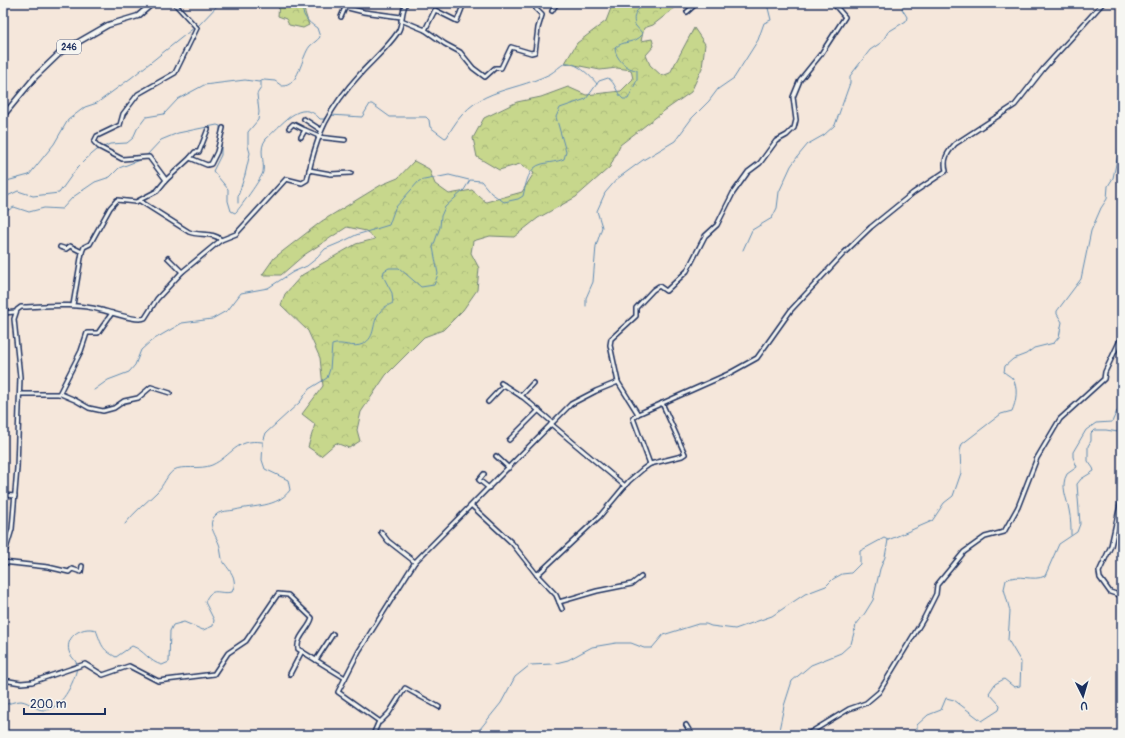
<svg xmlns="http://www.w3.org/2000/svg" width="1125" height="738" viewBox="0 0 1125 738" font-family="Pangolin,sans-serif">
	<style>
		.forest { fill: url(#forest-crowns); stroke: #718375 }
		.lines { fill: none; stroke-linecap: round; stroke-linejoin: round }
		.stream { stroke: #5e8bb3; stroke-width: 1 }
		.minor-casing { stroke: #1b2f5e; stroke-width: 6 }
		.major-casing { stroke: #1b2f5e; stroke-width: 7 }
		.minor { stroke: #f6f6f2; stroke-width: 3 }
		.major { stroke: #f6f6f2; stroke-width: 4 }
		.labels { text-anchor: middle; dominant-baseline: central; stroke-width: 3; stroke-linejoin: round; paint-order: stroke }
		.shield { fill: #f6f6f2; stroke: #5d6b8a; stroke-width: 1 }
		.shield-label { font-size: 9px; font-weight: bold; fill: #1b2f5e }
	</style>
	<defs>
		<pattern id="forest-crowns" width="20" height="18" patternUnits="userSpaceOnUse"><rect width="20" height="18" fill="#c7d78c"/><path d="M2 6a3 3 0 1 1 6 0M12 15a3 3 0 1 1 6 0" fill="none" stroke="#aab97b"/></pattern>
	</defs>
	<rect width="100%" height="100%" fill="#f5e7db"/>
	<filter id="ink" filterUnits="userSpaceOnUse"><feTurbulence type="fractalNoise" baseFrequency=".025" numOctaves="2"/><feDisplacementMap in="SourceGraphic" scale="8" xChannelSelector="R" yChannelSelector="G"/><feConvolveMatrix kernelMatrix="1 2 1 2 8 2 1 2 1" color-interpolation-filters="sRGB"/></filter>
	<g filter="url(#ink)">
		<!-- forest -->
		<g class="forest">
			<polygon points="279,3 302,3 309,25 303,28 289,25 286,19 278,16"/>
			<polygon points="613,3 681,3 653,25 644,28 641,41 652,39 654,46 646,55 650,65 662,76 670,73 694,28 705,44 702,68 691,92 664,111 620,145 610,167 576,197 538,218 514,237 490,236 473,241 471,253 479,268 477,290 463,310 443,330 424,337 386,375 361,412 357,430 360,441 349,448 336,443 321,456 308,447 315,424 302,414 323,386 320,358 308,331 281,305 285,294 302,275 356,244 375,239 366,231 347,227 304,255 281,275 262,275 274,258 322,221 381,185 398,178 414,161 429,169 435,184 449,194 472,190 486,202 522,192 534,173 520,164 499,170 477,157 473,138 484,118 517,102 541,97 568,87 586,95 621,91 633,79 631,70 617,68 600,70 565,63 577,43 606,21"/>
		</g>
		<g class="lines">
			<!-- stream -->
			<g class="stream">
				<polyline points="198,26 220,3"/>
				<path d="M330,115L362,117L370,104H372L390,117H426L429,120L430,127L445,138L447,137C474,86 506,95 550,74C555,71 560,66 565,63C575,61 591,76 597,84"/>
				<path d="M221,140V155L213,171L228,189V201L231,211L235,213C238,211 263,176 263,172C265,161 258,149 266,139C280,127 301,96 320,119H324L327,115"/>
				<polyline points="146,156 161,140 178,133 217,125 220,126 220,133"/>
				<polyline points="3,182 29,175 54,144 68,120 85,107 97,103 131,78 195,27"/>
				<path d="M3,198L18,191L33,196L59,193L77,168L86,159L97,150L110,144L127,143L133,138L137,129L146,117L164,114L178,99L204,85L245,80L259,82L264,80L275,81L282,86C299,87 301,57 310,46C313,43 317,41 320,37L317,28C308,22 300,15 303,3"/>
				<polyline points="238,203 238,196 245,175 250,153 248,146 248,132 258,120 259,112 257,94 261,88 261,82"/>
				<polyline points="3,213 14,207 29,212 44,208 62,209 73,197 95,182 110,177 119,168 142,159"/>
				<polyline points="743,250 752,230 772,218 777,208 779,192 791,166 798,156 808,144 824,135 835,125 850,83 850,76 870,50 882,42 888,32 906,21 907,17 902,9 904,3"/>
				<polyline points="586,306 586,298 593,282 596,246 602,227 597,211 605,193 617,179 643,160 675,141 692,118 709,101 718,89 734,78 758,40 764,23 771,20 768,8 765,4"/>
				<polyline points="94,390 108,380 129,372 135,365 141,350 151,341 182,323 212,319 228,310 241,293 268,288 293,272 307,266 317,258 325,249 344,241 356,235 389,225 395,208 419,181 449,175 469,180"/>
				<path d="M125,524C134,512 146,503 157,492C164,485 166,476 174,470C181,465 201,470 212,465C232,456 236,438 262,442"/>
				<path d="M1071,535C1071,527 1071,519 1069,510C1067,498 1060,486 1067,474L1077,467L1073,457V452L1086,430L1096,423L1112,422L1117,411L1122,406"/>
				<path d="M77,665C76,660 73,659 70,654C63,639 80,625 96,630C102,645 101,649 116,657L132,646C144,650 149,662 162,665L169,662L170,631L173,625L184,622L203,630L213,626L214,620L205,602C212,585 218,595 232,592C234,588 235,584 234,580C233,572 225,566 222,559C221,555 221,551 220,547C218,537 204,524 217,514C221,511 230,511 235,510C254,505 277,508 290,490L288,480L265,469L262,460L263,442L266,433L300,402L309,389L327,378L330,369L332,345C342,341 353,349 363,344C377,337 371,322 380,312C383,307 389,305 393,303L392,293L383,276L384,271L389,268H399L421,287L434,285L438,274L433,247L440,227L441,216L445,207L464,190L470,180L481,181L491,193L504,202L518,199L523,196C526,184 528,167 542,164C550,162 557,162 564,159L566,152L556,117L560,108L586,99L599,81L608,78C616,83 616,93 623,99H628L637,80V70C627,70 615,58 615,48C623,40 635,44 642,35V33L635,25C632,12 638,8 650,3"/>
				<path d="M3,705C9,704 14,701 21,701C30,702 35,710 44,710C61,710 74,683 77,668"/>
				<path d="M470,735L480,729L501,703L515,677L530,665L552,664L568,660L592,647L616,643H631L644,648H652L663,635L698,624H706L711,626L735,629L772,616L805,594L826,586L833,579L842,574L851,573L860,564V551L884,538L888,540L893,538L932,521L944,503L953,496L961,473L960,451L962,444L1001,414L1012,411C1016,402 1019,387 1012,378C1010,376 1006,374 1004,372L1005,366L1013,359L1026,354L1034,348L1054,343L1059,337L1062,322L1057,314V311L1081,279L1091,231L1101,208L1107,199L1108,186L1113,178L1122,136"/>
				<polyline points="778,735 784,706 792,681 811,665 841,653 851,644 856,625 865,613 873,600 880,569 885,557 888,540"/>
				<path d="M917,735V725L928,715L941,710L946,698L954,700L982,721L999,710L1000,705L989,693L995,684L1004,679L1014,687L1020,686L1021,662L1008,640L1010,611L1004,589L1006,580C1018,573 1033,582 1045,576L1059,544L1077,532L1080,524L1077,484L1081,479L1094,471L1093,468L1088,461V446L1091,441V433L1094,430H1106L1118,432L1122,426"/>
			</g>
			<defs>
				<g id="minor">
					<polyline points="763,3 767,3"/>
					<polyline points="348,8 364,12 401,17"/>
					<polyline points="552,11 557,3"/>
					<polyline points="687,12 697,3"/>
					<polyline points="341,17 347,3"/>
					<polyline points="401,20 425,30 445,44 460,52 473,68 485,77 495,68 501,68 511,47 531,53 535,52 538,28 542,15 536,9 538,3"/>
					<polyline points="425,30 435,10 457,21 464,3"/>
					<polyline points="304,119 321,130"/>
					<polyline points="289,128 293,124 305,130"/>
					<polyline points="301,137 305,130 319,136"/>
					<polyline points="318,137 345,140"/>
					<polyline points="190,158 207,165 211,164 217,152 223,128"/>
					<polyline points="309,170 331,174 351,173"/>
					<polyline points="166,180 190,158 195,152 199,152 208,129"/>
					<path d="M140,201L189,232C199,236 214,232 221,240"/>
					<polyline points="60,247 66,249 70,246 82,252"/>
					<polyline points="168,258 182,272"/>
					<polyline points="3,291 6,312"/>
					<polyline points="73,305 82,252 84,247 90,244 110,208 117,200 136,202 157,191 166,180 149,157 122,159 99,147 94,142 97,136 120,125 123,114 138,94 175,73 197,28 174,3"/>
					<polyline points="3,313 15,312"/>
					<polyline points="618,382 610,345 611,339 636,316 636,308 653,290 659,286 666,291 687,271 705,236 717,225 733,193 748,172 760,163 776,141 787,135 794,128 796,120 793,97 800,80 821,54 845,17 833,3"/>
					<polyline points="501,383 524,398 552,422"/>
					<polyline points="20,394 61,394 75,400 89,408 103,411 114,408 124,401 138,398 151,387 170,393"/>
					<polyline points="59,394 81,351 87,333 98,333 112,313"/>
					<polyline points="521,396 533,383"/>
					<polyline points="488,402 504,385"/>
					<polyline points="638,414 633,418 650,464"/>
					<polyline points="551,424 625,486"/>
					<polyline points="509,440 539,410"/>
					<polyline points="496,456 509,468"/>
					<polyline points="484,474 479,480 489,488"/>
					<polyline points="3,495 15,496"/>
					<polyline points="1122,496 1111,546 1099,572 1100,578 1110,592 1122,596"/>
					<polyline points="472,506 512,543 537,575"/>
					<polyline points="381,532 388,541 415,562"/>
					<path d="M3,559L12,529L17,468L20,377L14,319L17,310L21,307C48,306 75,303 101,310C110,312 138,322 145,318L157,299L182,272L221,240L236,234L286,179L302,183L307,180C317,133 328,109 361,73C373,60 388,47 398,32C403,24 401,12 406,3"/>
					<polyline points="3,562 48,567 69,572 72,569 81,572 82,566"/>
					<polyline points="559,602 597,591 632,584 641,577"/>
					<polyline points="562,609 556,595 537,575 599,517 629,481 643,469 650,464 682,456 685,454 662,403"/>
					<polyline points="316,660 333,634"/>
					<polyline points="290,674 302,651"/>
					<path d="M3,680L21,683L32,682L85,664L103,675L129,666L158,681L214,674L228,653L246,641L278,594L288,595L312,618C310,628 296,637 298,649L345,678"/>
					<polyline points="380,722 389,713 405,688 439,707"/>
					<polyline points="686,725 692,735"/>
					<path d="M373,735L379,721L338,692L359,651L415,562L571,404L596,391L618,382L638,414L728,374L757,358L791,310L844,253L871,227L913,193L946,171C943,159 947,153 955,144L1015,105L1044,68L1103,3"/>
					<polyline points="806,735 849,709 866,703 879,692 924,618 936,594 937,585 964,552 985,537 1004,532 1018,507 1037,458 1060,419 1104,379 1105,372 1122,336"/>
				</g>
				<polyline id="major" points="3,116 35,77 61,52 108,25 138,16 153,3"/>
			</defs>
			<!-- minor casing -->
			<use href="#minor" class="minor-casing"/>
			<!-- major casing -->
			<use href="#major" class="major-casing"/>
			<!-- minor -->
			<use href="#minor" class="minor"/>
			<!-- major -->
			<use href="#major" class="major"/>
		</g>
	</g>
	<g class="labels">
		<!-- shield labels -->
		<rect class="shield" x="57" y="40" width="24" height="14" rx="3"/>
		<g class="shield-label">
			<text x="69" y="47">246</text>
		</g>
	</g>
	<!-- margin -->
	<rect width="1125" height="738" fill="none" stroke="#f6f6f2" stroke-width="16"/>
	<rect x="8" y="8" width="1109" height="722" fill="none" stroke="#1b2f5e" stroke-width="1.5" filter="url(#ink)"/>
	<!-- north arrow -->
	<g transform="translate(1083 696) rotate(175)" stroke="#f6f6f2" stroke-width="3" paint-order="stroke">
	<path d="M0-3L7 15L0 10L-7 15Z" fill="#1b2f5e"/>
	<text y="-6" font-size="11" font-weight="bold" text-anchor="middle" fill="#1b2f5e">U</text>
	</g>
	<!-- scale -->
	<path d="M24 708v6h81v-6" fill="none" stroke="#1b2f5e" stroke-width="2"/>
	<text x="30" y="708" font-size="12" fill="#1b2f5e" stroke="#f6f6f2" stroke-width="3" paint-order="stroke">200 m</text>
</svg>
